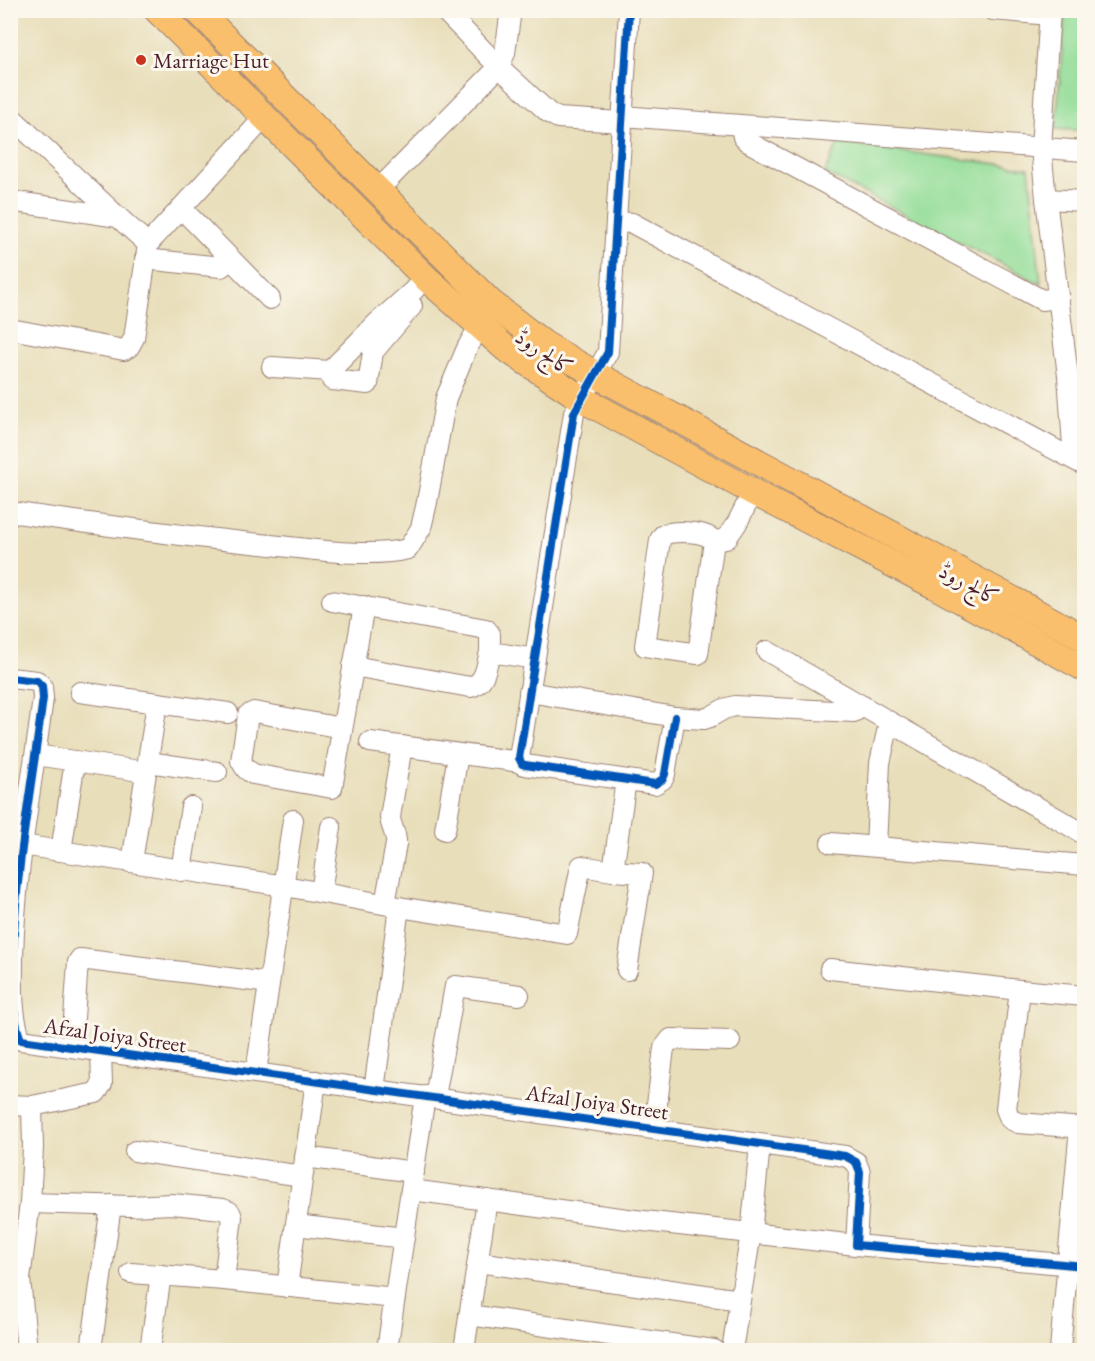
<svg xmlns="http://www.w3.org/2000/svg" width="1095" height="1361" viewBox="0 0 1095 1361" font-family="'EB Garamond',Amiri,serif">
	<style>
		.green { fill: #95de9a; stroke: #707e62; stroke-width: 1.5 }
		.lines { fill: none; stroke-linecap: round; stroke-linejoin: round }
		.minor-casing { stroke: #997e72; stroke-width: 22 }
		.major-casing { stroke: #997e72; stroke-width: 28 }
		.minor { stroke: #fff; stroke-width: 20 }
		.major { stroke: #f9bf6c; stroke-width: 26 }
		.cycleway-casing { stroke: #fbf7ec; stroke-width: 11 }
		.cycleway { stroke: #0057b8; stroke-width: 8 }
		.poi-dot { fill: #c8321e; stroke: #fbf7ec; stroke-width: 2 }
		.labels { text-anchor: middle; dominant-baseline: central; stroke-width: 6; stroke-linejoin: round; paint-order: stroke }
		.poi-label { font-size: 22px; fill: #4a1f2b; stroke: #fbf7ec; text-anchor: start }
		.street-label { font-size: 22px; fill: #4a1f2b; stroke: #fbf7ec }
	</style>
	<rect width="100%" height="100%" fill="#fbf7ec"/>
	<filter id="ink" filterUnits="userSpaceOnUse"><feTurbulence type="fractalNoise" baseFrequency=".0167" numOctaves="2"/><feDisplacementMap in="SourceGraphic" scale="12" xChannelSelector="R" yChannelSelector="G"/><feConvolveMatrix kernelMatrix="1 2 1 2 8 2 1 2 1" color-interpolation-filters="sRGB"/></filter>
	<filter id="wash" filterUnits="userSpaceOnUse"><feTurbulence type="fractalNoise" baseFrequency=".008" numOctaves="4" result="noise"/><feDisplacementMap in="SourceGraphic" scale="24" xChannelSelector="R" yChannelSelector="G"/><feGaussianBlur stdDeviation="1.35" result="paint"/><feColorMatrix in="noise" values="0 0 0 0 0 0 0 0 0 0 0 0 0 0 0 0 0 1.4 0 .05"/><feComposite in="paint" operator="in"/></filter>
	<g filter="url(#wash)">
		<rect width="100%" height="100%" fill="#e8deba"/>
		<!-- green -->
		<g class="green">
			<polygon points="1065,11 1084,11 1084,131 1056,129"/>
			<polygon points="838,143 1029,168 1041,284 825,173"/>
		</g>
	</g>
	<g filter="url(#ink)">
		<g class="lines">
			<defs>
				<g id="minor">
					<polyline points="444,10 499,67 549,113 558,118 622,122"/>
					<polyline points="629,10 608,352 574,413 519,758 522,764 525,765 655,784 663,779 665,774 675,717"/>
					<polyline points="993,10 1050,15"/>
					<polyline points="1050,10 1041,148 1046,199 1068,376 1073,446 1068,456"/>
					<polyline points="10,116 118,217"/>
					<polyline points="622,116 1084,151"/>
					<polyline points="741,126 743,137 748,142 1042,300 1059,298"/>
					<polyline points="378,190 499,67 505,53 511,10"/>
					<polyline points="1046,199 1084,201"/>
					<polyline points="10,201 118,217 148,244 265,117"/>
					<polyline points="182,209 270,299"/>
					<polyline points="616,222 632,223 1084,465"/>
					<polyline points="145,259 221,267 230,259"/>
					<polyline points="10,329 124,350 129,347 134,338 148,244"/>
					<polyline points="272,367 330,371 377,323 413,291 425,277"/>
					<polyline points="330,371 332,380 368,384 373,352 412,306"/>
					<path d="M10,512C100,525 190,537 280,546C318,550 371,558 408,549L421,528L427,502L446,398L467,348L479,327"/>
					<path d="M714,541L698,654L645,646L660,540L663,535C674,530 707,531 714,541L726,539L737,523L753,492"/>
					<polyline points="332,601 486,629 490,634 490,652"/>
					<polyline points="767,651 1084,834"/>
					<path d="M353,666L470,687C486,683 486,666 490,652L535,659"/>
					<path d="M10,678L37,681L42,686L43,698C32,785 15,870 13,958C13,985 11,1014 21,1040L845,1156L856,1162L860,1172L856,1245L1084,1266"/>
					<polyline points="80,692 228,713"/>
					<polyline points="529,692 675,717 704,719 710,717 724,709 735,706 854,712 863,706"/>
					<polyline points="342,728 254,712 248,715 241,761 246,769 253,774 332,788 364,606"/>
					<polyline points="370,742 521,762"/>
					<polyline points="36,755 146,772"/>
					<polyline points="148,762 217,772"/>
					<polyline points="626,780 613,871 642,873 627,970"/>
					<polyline points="445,830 458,755"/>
					<polyline points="831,843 1084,865"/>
					<polyline points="22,845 285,886 399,907 567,934 581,866 613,871"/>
					<polyline points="876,846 880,763 889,723"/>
					<polyline points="61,851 75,761"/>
					<polyline points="132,862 157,703"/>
					<polyline points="181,871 191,807"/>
					<polyline points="321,892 331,827"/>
					<path d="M385,904L396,844C397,834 391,828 390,817L402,746"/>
					<polyline points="830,969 1020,990 1006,1109 1010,1119 1018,1123 1084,1128"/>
					<polyline points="1020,990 1084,996"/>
					<polyline points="74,1018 78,962 80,959 269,983"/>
					<polyline points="256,1073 293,820"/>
					<polyline points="374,1090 399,907"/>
					<polyline points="435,1097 455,986 519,995"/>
					<polyline points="10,1105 32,1106 96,1093 102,1084 101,1051"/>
					<polyline points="654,1128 664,1048 671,1039 730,1041"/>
					<polyline points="135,1151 302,1176"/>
					<polyline points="305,1157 414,1172"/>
					<polyline points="411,1190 635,1220 856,1245"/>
					<polyline points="30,1203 130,1206 172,1204 223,1209 230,1212 232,1217 224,1280"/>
					<polyline points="296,1225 404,1238"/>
					<polyline points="478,1262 740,1300"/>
					<polyline points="131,1273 224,1280 395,1298"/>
					<polyline points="287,1287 316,1081"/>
					<polyline points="469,1315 714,1350"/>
					<polyline points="27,1350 20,1279 30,1203 33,1148 32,1106"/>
					<polyline points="91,1350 111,1205"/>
					<polyline points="150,1350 161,1275"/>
					<polyline points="387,1350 425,1096"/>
					<polyline points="464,1350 487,1200"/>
					<polyline points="732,1350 751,1233 760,1145"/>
					<polyline points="1060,1350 1080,1127"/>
				</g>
				<g id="major">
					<polyline points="157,10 425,277 505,348 582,399 753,492 937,587 1084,668"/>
					<polyline points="197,10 490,302 544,344 595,374 1084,638"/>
				</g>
			</defs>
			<!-- minor casing -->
			<use href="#minor" class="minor-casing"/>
			<!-- major casing -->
			<use href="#major" class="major-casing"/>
			<!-- minor -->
			<use href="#minor" class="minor"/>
			<!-- major -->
			<use href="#major" class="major"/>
			<defs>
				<g id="cycleway">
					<polyline points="629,10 608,352 574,413 519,758 522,764 525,765 655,784 663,779 665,774 675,717"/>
					<path d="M10,678L37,681L42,686L43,698C32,785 15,870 13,958C13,985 11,1014 21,1040L845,1156L856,1162L860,1172L856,1245L1084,1266"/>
				</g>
			</defs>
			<!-- cycleway casing -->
			<use href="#cycleway" class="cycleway-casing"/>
			<!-- cycleway -->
			<use href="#cycleway" class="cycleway"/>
		</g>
	</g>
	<!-- markers -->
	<circle class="poi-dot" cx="141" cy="60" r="6"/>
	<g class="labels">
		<!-- poi labels -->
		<g class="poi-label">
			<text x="153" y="60">Marriage Hut</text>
		</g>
		<!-- street labels -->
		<g class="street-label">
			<text transform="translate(544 352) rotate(34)">کالج روڈ</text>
			<text transform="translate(969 584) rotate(28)">کالج روڈ</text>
			<text transform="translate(115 1035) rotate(8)">Afzal Joiya Street</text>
			<text transform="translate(597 1102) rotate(8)">Afzal Joiya Street</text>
		</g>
	</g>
	<!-- margin -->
	<rect width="1095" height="1361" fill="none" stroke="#fbf7ec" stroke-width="36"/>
</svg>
